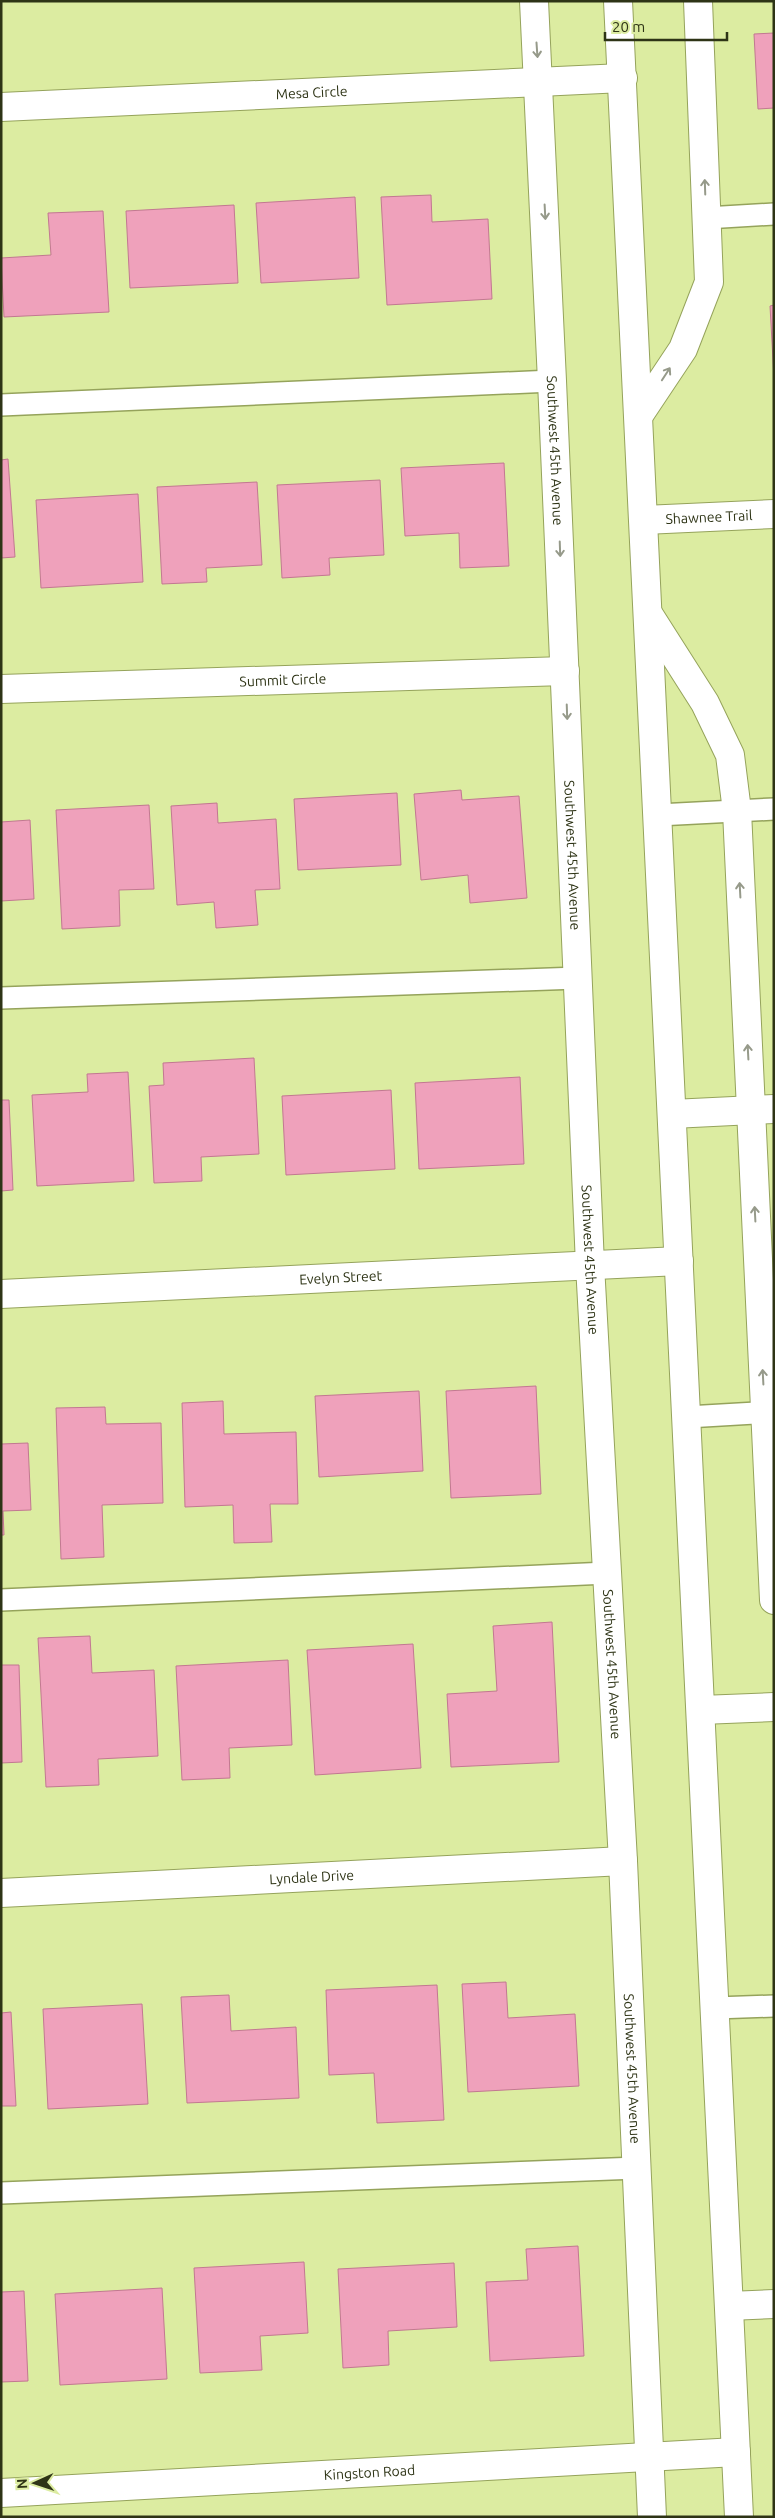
<svg xmlns="http://www.w3.org/2000/svg" width="775" height="2518" viewBox="0 0 775 2518" font-family="Ubuntu,sans-serif">
	<style>
		.building { fill: #efa1bb; stroke: #c27891 }
		.lines { fill: none; stroke-linecap: round; stroke-linejoin: round }
		.service-casing { stroke: #95a35b; stroke-width: 24 }
		.minor-casing { stroke: #95a35b; stroke-width: 30 }
		.tertiary-casing { stroke: #95a35b; stroke-width: 30 }
		.secondary-casing { stroke: #95a35b; stroke-width: 30 }
		.service { stroke: #fff; stroke-width: 21 }
		.minor { stroke: #fff; stroke-width: 28 }
		.tertiary { stroke: #fff; stroke-width: 28 }
		.secondary { stroke: #fff; stroke-width: 28 }
		.oneway { stroke: #969a8a }
		.labels { text-anchor: middle; dominant-baseline: central; stroke-width: 4; stroke-linejoin: round; paint-order: stroke }
		.street-label { font-size: 14px; fill: #2e3416; stroke: #dceca1 }
	</style>
	<rect width="100%" height="100%" fill="#dceca1"/>
	<!-- building -->
	<g class="building">
		<polygon points="774,33 774,108 758,109 754,34"/>
		<polygon points="431,195 432,222 488,219 492,299 387,305 381,197"/>
		<polygon points="355,197 359,278 261,283 256,203"/>
		<polygon points="234,205 238,283 130,288 126,211"/>
		<polygon points="103,211 109,312 4,317 1,258 51,255 48,213"/>
		<polygon points="774,305 774,378 770,306"/>
		<polygon points="8,459 15,557 1,558 1,460"/>
		<polygon points="504,463 509,566 460,568 459,533 405,536 401,468"/>
		<polygon points="380,480 384,555 329,558 330,575 282,578 277,485"/>
		<polygon points="257,482 262,565 206,568 207,582 162,584 157,487"/>
		<polygon points="138,494 143,582 41,588 36,500"/>
		<polygon points="461,790 462,800 519,796 527,898 470,903 468,875 421,880 414,794"/>
		<polygon points="397,793 401,865 298,870 294,799"/>
		<polygon points="217,803 218,823 276,819 280,889 255,890 258,925 216,928 214,902 177,905 171,806"/>
		<polygon points="149,805 154,889 119,890 120,926 62,929 56,810"/>
		<polygon points="30,820 34,899 1,901 1,822"/>
		<polygon points="254,1058 259,1154 201,1157 202,1181 154,1183 149,1086 164,1085 163,1063"/>
		<polygon points="128,1072 134,1181 37,1186 32,1095 88,1092 87,1074"/>
		<polygon points="520,1077 524,1164 419,1169 415,1083"/>
		<polygon points="391,1090 395,1169 286,1175 282,1096"/>
		<polygon points="1,1100 9,1100 13,1190 1,1191"/>
		<polygon points="536,1386 541,1494 451,1498 446,1391"/>
		<polygon points="419,1391 423,1471 319,1477 315,1396"/>
		<polygon points="223,1401 224,1434 296,1432 298,1504 270,1504 272,1542 234,1543 233,1505 185,1507 182,1403"/>
		<polygon points="105,1407 106,1424 161,1423 163,1503 102,1505 104,1557 61,1559 56,1408"/>
		<polygon points="28,1443 31,1510 3,1511 4,1535 1,1535 1,1444"/>
		<polygon points="552,1622 559,1762 451,1767 447,1694 497,1691 493,1626"/>
		<polygon points="90,1636 92,1673 154,1670 158,1756 98,1759 99,1785 46,1787 38,1638"/>
		<polygon points="413,1644 421,1768 315,1775 307,1650"/>
		<polygon points="288,1660 292,1745 229,1748 230,1778 182,1780 176,1666"/>
		<polygon points="1,1665 19,1665 22,1762 1,1763"/>
		<polygon points="506,1982 508,2018 575,2014 579,2086 468,2092 462,1984"/>
		<polygon points="437,1985 444,2120 377,2123 374,2073 329,2075 326,1990"/>
		<polygon points="229,1995 231,2031 296,2027 299,2098 187,2103 181,1997"/>
		<polygon points="142,2004 148,2104 48,2109 43,2009"/>
		<polygon points="11,2012 16,2106 1,2106 1,2013"/>
		<polygon points="578,2246 584,2356 490,2361 486,2282 528,2280 526,2249"/>
		<polygon points="304,2262 308,2333 260,2336 262,2370 200,2373 194,2268"/>
		<polygon points="454,2263 457,2327 388,2331 389,2365 343,2368 338,2269"/>
		<polygon points="162,2288 167,2379 60,2385 55,2294"/>
		<polygon points="24,2291 28,2381 1,2382 1,2292"/>
	</g>
	<g class="lines">
		<defs>
			<g id="service">
				<polyline points="706,218 774,214"/>
				<polyline points="1,405 552,381"/>
				<polyline points="658,815 774,809"/>
				<polyline points="1,998 578,978"/>
				<polyline points="687,1417 774,1412"/>
				<polyline points="1,1600 607,1573"/>
				<polyline points="715,2008 774,2006"/>
				<polyline points="1,2193 637,2168"/>
			</g>
			<g id="minor">
				<path id="s1" d="M534,1L552,381L590,1265L623,1861L652,2517"/>
				<polyline points="639,415 683,349 709,282 698,1"/>
				<polyline points="649,615 705,703 730,755 737,811 774,1600"/>
				<path id="s2" d="M1,689L565,671"/>
				<polyline points="672,1114 774,1109"/>
				<path id="s3" d="M1,1294L679,1261"/>
				<polyline points="701,1710 774,1707"/>
				<path id="s4" d="M1,1893L623,1861"/>
				<polyline points="729,2306 774,2304"/>
			</g>
			<g id="tertiary">
				<path id="s5" d="M1,107L623,78"/>
				<path id="s6" d="M644,520L774,514"/>
				<path id="s7" d="M1,2493L736,2452"/>
			</g>
			<polyline id="secondary" points="618,1 739,2517"/>
		</defs>
		<!-- service casing -->
		<use href="#service" class="service-casing"/>
		<!-- minor casing -->
		<use href="#minor" class="minor-casing"/>
		<!-- tertiary casing -->
		<use href="#tertiary" class="tertiary-casing"/>
		<!-- secondary casing -->
		<use href="#secondary" class="secondary-casing"/>
		<!-- service -->
		<use href="#service" class="service"/>
		<!-- minor -->
		<use href="#minor" class="minor"/>
		<!-- tertiary -->
		<use href="#tertiary" class="tertiary"/>
		<!-- secondary -->
		<use href="#secondary" class="secondary"/>
	</g>
	<!-- one-way arrows -->
	<defs><path id="oneway-shaft" d="M-6 0H5M1.5-3L5.5 0L1.5 3" fill="none" stroke-width="1.6" stroke-linecap="round" stroke-linejoin="round" transform="scale(1.25)"/></defs>
	<g class="oneway">
		<use href="#oneway-shaft" transform="translate(537 50) rotate(86)"/>
		<use href="#oneway-shaft" transform="translate(705 187) rotate(-92)"/>
		<use href="#oneway-shaft" transform="translate(545 212) rotate(87)"/>
		<use href="#oneway-shaft" transform="translate(666 374) rotate(-57)"/>
		<use href="#oneway-shaft" transform="translate(560 549) rotate(88)"/>
		<use href="#oneway-shaft" transform="translate(567 712) rotate(88)"/>
		<use href="#oneway-shaft" transform="translate(740 890) rotate(-93)"/>
		<use href="#oneway-shaft" transform="translate(748 1052) rotate(-93)"/>
		<use href="#oneway-shaft" transform="translate(755 1214) rotate(-93)"/>
		<use href="#oneway-shaft" transform="translate(763 1377) rotate(-93)"/>
	</g>
	<g class="labels">
		<!-- street labels -->
		<g class="street-label">
			<text stroke="none"><textPath href="#s5" startOffset="311">Mesa Circle</textPath></text>
			<text stroke="none"><textPath href="#s1" startOffset="450">Southwest 45th Avenue</textPath></text>
			<text stroke="none"><textPath href="#s6" startOffset="65">Shawnee Trail</textPath></text>
			<text stroke="none"><textPath href="#s2" startOffset="282">Summit Circle</textPath></text>
			<text stroke="none"><textPath href="#s1" startOffset="855">Southwest 45th Avenue</textPath></text>
			<text stroke="none"><textPath href="#s1" startOffset="1260">Southwest 45th Avenue</textPath></text>
			<text stroke="none"><textPath href="#s3" startOffset="340">Evelyn Street</textPath></text>
			<text stroke="none"><textPath href="#s1" startOffset="1665">Southwest 45th Avenue</textPath></text>
			<text stroke="none"><textPath href="#s4" startOffset="311">Lyndale Drive</textPath></text>
			<text stroke="none"><textPath href="#s1" startOffset="2070">Southwest 45th Avenue</textPath></text>
			<text stroke="none"><textPath href="#s7" startOffset="369">Kingston Road</textPath></text>
		</g>
	</g>
	<!-- border -->
	<rect width="775" height="2518" fill="none" stroke="#2e3416" stroke-width="5"/>
	<!-- north arrow -->
	<g transform="translate(35 2483) rotate(267)" stroke="#dceca1" stroke-width="4" paint-order="stroke">
	<path d="M0-4L9 19L0 12L-9 19Z" fill="#2e3416"/>
	<text y="-8" font-size="14" font-weight="bold" text-anchor="middle" fill="#2e3416">N</text>
	</g>
	<!-- scale -->
	<path d="M605 32v8h122v-8" fill="none" stroke="#2e3416" stroke-width="2.5"/>
	<text x="612" y="32" font-size="15" fill="#2e3416" stroke="#dceca1" stroke-width="4" paint-order="stroke">20 m</text>
</svg>
